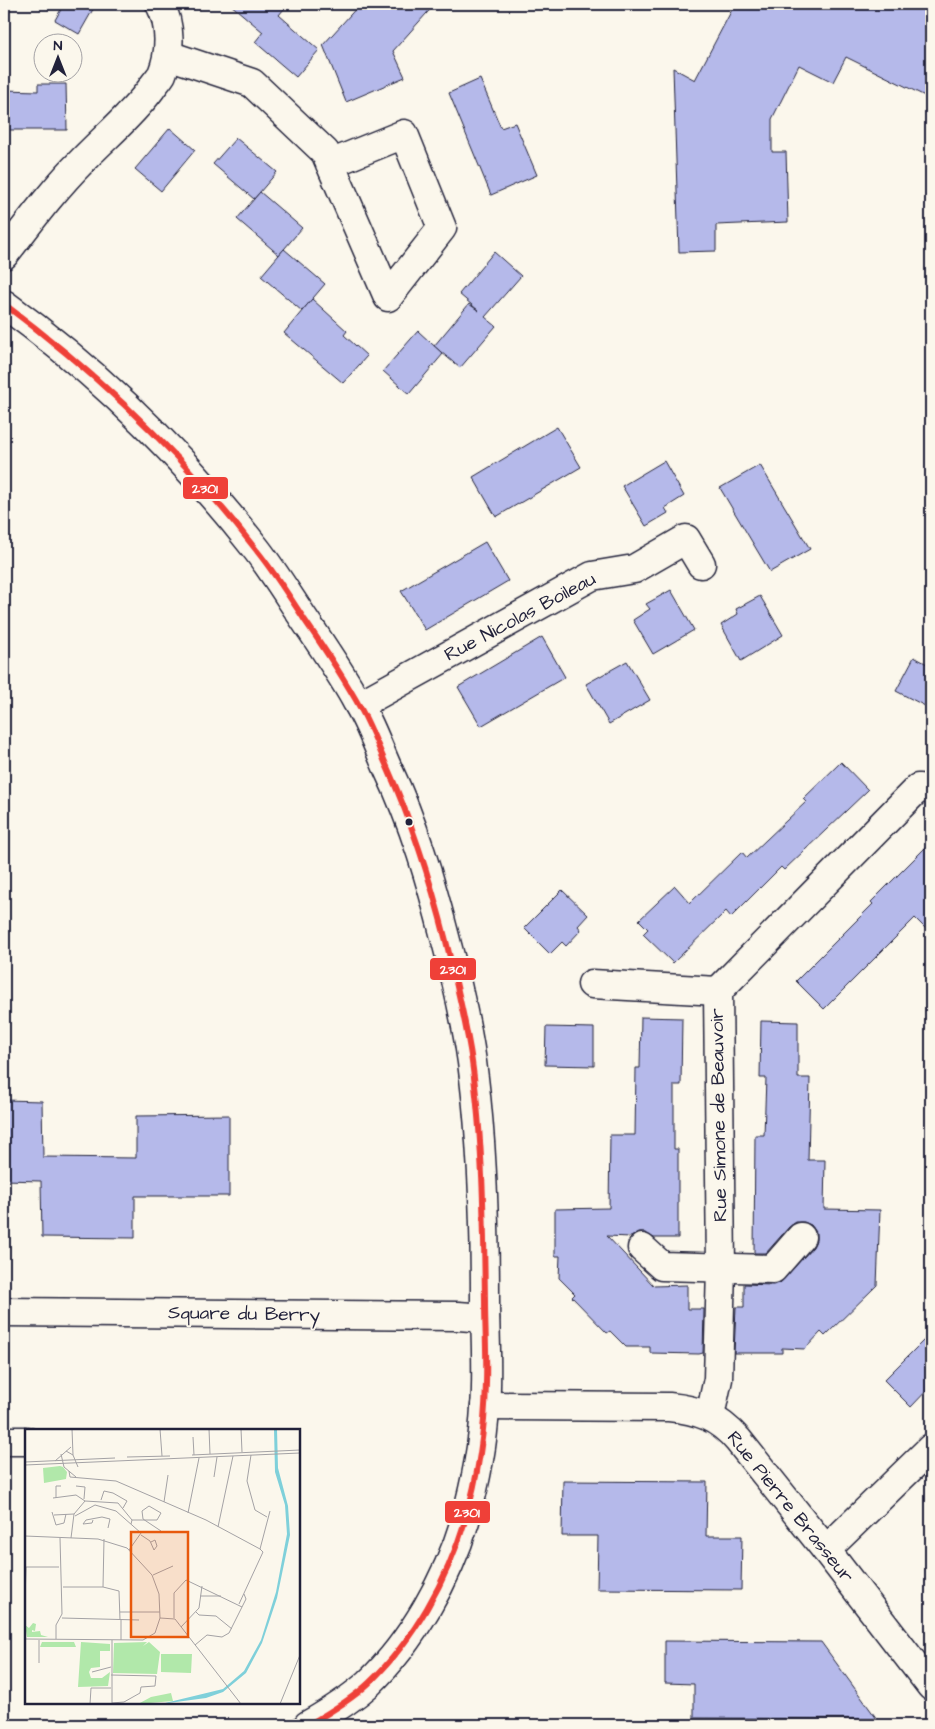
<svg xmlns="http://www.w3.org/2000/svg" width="935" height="1729" viewBox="0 0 935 1729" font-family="'Architects Daughter',sans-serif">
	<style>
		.building { fill: #b5b9ea; stroke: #22223b }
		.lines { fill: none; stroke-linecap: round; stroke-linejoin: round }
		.minor-casing { stroke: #22223b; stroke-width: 31 }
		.minor { stroke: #fbf7ec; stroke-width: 28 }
		.bus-1-casing { stroke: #fbf7ec; stroke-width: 10 }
		.bus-1 { stroke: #ef4038; stroke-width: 6 }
		.bus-dot { fill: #22223b; stroke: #fbf7ec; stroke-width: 2 }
		.labels { text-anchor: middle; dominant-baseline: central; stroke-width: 4; stroke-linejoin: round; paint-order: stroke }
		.street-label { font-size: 19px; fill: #22223b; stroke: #fbf7ec }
		.inset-road { fill: none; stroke: #a4a2a5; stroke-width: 1 }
		.view { fill: #e8590c; fill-opacity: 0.15; stroke: #e8590c; stroke-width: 2.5 }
		.inset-edge { fill: none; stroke: #22223b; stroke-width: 2.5 }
		.line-badge { stroke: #fbf7ec; stroke-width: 2 }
		.badge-label { font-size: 14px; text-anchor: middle; font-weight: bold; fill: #fff }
	</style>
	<rect width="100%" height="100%" fill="#fbf7ec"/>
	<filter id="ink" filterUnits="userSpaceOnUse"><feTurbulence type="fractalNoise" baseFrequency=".02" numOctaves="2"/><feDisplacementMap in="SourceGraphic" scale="10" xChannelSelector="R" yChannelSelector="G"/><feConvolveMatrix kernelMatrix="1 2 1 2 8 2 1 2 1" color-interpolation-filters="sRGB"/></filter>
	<g filter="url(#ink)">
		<!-- building -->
		<g class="building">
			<polygon points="64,4 96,4 79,34 55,20"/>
			<polygon points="230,4 288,4 279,15 319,50 296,77 255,42 263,32"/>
			<polygon points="360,4 435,4 393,51 405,77 346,102 323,45"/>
			<polygon points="735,4 931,4 931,99 846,57 833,82 799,65 772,119 772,152 786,152 788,222 716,225 716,251 679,252 673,68 695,80"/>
			<polygon points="480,79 501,128 515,123 537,175 491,195 449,93"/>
			<polygon points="38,84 66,84 67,130 4,130 4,90 38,91"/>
			<polygon points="170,128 195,150 161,191 135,169"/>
			<polygon points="236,138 277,172 254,199 213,164"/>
			<polygon points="260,192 302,228 279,255 237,219"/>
			<polygon points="284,249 325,284 302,311 261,276"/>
			<polygon points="494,252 521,276 485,317 496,326 460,368 434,346 469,304 479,311 459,294"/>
			<polygon points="312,299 347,331 344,335 367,356 343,383 284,333"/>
			<polygon points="418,331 443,354 409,394 383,371"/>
			<polygon points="557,427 581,467 496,517 473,477"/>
			<polygon points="664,461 684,496 665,508 668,513 646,526 622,486"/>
			<polygon points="760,465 810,549 770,572 720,488"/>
			<polygon points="485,542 508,581 425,630 401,591"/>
			<polygon points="671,590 694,630 653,654 633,620 650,609 646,604"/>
			<polygon points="760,596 783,635 741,661 721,625 738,614 736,609"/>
			<polygon points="542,637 565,677 481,726 458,687"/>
			<polygon points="914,657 931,666 931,709 896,691"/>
			<polygon points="627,661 650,700 609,724 586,684"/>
			<polygon points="841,762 868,790 784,870 781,867 731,917 726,911 673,963 643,934 648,929 639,920 675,886 690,903 742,852 747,858 806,802 803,799"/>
			<polygon points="931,842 931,934 915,918 824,1009 796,981 873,904 871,902"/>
			<polygon points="562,890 588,915 578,926 581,930 566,946 562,942 550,954 524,928"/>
			<polygon points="641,1017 682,1018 681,1085 674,1085 674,1149 678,1149 678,1238 654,1238 645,1233 638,1233 631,1237 607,1236 654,1286 687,1285 687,1309 704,1309 703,1353 699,1354 650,1353 650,1347 626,1347 610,1331 607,1333 572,1297 575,1294 559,1278 560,1256 555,1256 555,1209 609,1208 610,1135 635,1135 636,1068 640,1068"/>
			<polygon points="761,1021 798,1022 798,1078 810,1078 808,1160 825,1160 824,1209 880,1210 877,1285 825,1336 821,1332 805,1349 782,1348 782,1353 734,1353 736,1307 744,1307 744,1284 773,1285 780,1283 813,1247 816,1240 816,1232 811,1225 804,1222 796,1222 789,1227 766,1253 754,1253 755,1135 764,1135 766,1078 760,1078"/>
			<polygon points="546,1027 594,1028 594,1066 545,1065"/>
			<polygon points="4,1100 42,1101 43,1157 136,1158 136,1116 229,1115 229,1196 135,1196 135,1238 42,1237 41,1181 4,1180"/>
			<polygon points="931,1333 931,1386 911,1407 884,1380"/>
			<polygon points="563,1481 707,1482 706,1536 742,1536 741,1590 597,1589 598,1536 562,1536"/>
			<polygon points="665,1641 821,1642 877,1719 694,1718 694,1684 665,1683"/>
		</g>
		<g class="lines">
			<defs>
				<g id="minor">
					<polyline points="168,55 252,83 325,152 388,297 442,228 404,134 330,164"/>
					<path d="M4,255C29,223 53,190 82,161C105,137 131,116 151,89C154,84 159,79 162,74C171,52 171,25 160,4"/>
					<path d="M4,304C99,373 185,458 257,550C277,576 294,605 313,632C328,655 344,678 357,702C370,723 378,747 388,769C414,824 431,882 446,941C458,986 469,1032 474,1078C483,1152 485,1226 485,1300C485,1336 488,1372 485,1408C483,1445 475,1485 465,1521C448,1578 412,1642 369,1683C351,1699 329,1713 308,1725"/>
					<polyline points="359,705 592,576 634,569 686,539 701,564"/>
					<polyline points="592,984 718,991"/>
					<polyline points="642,1248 662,1266 773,1269 801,1237"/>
					<polyline points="4,1312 458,1316 485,1318"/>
					<path d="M485,1406L669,1407C699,1410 718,1417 738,1440L826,1550L931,1686"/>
					<polyline points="710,1416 718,1379 721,1268 718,991 918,788 931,789"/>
					<polyline points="4,1441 26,1441"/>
					<polyline points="826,1550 931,1448"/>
				</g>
			</defs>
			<!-- minor casing -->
			<use href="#minor" class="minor-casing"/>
			<!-- minor -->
			<use href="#minor" class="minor"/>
			<defs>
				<path id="bus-1" d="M4,304C99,375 185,457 257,551C274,572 289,596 304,619C324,648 344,678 361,709C372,729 379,749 388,769C413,825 431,882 446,941C456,981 466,1021 472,1062C483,1141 484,1221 485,1301C485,1328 487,1356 486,1383C485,1430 478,1477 465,1521C447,1580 414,1640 369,1683C351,1700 329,1713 308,1725"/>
			</defs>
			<!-- bus-1 casing -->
			<use href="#bus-1" class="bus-1-casing"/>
			<!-- bus-1 -->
			<use href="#bus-1" class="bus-1"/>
		</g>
	</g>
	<!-- markers -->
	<circle class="bus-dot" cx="409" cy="822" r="4.5"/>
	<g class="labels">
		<!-- street labels -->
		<g class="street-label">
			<text transform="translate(520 617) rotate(-28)">Rue Nicolas Boileau</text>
			<text transform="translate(719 1115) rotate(-91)">Rue Simone de Beauvoir</text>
			<text transform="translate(244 1314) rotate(1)">Square du Berry</text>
			<text transform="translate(790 1507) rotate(51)">Rue Pierre Brasseur</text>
		</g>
	</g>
	<!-- overview -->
	<g transform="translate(25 1429)">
		<rect width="275" height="275" fill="#fbf7ec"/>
		<path d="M35,37L38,38L42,43L41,50L19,54L18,39ZM8,194L11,195L10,202L7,201V203L15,202L16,206L23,208H2L0,196L4,199ZM17,213H49L51,218H15ZM56,213L85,215V222H75V238L66,239L64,243L66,249H77L85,243L83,257L53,258ZM122,213L118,217L124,213L135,223L132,245L88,244L89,214ZM136,225H167L166,244L136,243ZM146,264L148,272L113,275L126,268Z" fill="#b1e8aa"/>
		<path d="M249,0H252L253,39L263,77L265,106L252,169L237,214L221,244L198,263L181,269L136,275L198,260L219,242L236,211L251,163L262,105L260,76L250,43Z" fill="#7fd0da"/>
		<path class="inset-road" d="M47,0L48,26M135,0L137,27M184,0L185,25M216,0L217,23M168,8L169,26M41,22L48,26L53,38M36,25L39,38L51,48M167,26L275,21M226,26L222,52L230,81L242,88M102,28L145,27M30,32L46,18M0,33L90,29M0,36L275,24M44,42L45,48L91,52L181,91L235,120M189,48L192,28M51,57L60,58L59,70M28,69L51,66L60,72M31,69V57H36M76,71L79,62L88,64L102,72L98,79M139,73L143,46M27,83L31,96L39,94L41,85M163,84L174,29M29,86L49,85M50,87L70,76L91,82L116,104L104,121M118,90L136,102M68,91L67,94L58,95L61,91L77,88L85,90L83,99M107,91H132L136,84L124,77L117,82L118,90M193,98L208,27M116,106L125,112L129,121L132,117L130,111L126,113M0,107L73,110L102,119L127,146L134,165L135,189L130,204L118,211L0,210M46,109L49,85L60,72L93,74L107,91L106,95M79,110L78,158L94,162L95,191M0,138H34M128,146L148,137M38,158H78M175,167H196M0,172L1,138M214,175L238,123L235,120L245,82M95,183H135M171,183L174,186L191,187L207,200M37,189L114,191M135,189L150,190L216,275M149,189V164L161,151L217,178M156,198L174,179L177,157M31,210V196L37,185L35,109M96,211V191M170,216L182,206L197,208L204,204L221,170L219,165M14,234V211M67,243L86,238M86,246L131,247L130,257L116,258L115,264L99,273L87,274M87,274V211M65,275L66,259H86M255,275L275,226"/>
		<path class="view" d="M106,103H163V208H106Z"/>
		<rect width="275" height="275" class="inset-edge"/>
	</g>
	<g class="line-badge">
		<rect x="182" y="476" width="47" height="24" rx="5" fill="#ef4038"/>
		<rect x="429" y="957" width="48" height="24" rx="5" fill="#ef4038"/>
		<rect x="444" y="1500" width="47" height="24" rx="5" fill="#ef4038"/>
	</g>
	<g class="badge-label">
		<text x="205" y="493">2301</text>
		<text x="453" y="974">2301</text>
		<text x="467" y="1517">2301</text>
	</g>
	<!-- margin -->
	<rect width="935" height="1729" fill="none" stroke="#fbf7ec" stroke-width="20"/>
	<rect x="10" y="10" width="915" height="1709" fill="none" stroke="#22223b" stroke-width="2" filter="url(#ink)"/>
	<!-- north arrow -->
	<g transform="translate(58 58)"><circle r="24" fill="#fbf7ec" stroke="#a4a2a5"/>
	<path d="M0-4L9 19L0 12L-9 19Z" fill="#22223b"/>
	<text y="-8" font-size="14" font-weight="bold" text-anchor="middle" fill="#22223b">N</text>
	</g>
</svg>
